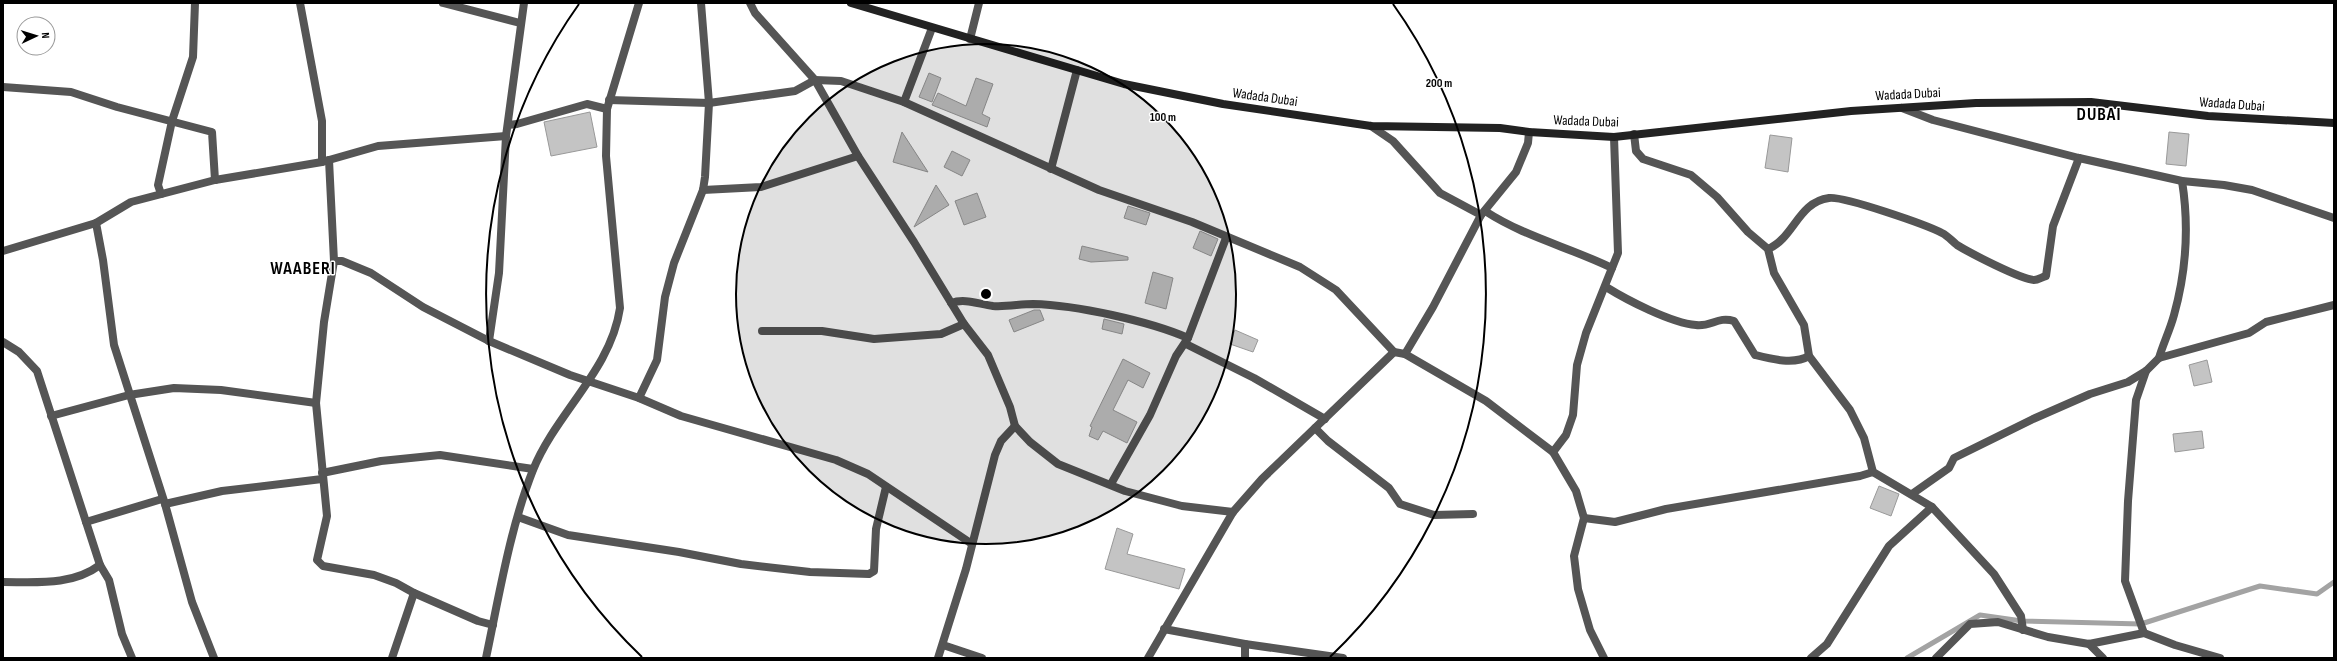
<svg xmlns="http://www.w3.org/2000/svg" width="2337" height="661" viewBox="0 0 2337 661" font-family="'Sofia Sans Condensed',sans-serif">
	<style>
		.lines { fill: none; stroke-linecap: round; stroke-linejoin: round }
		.stream { stroke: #a3a3a3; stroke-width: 5 }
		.building { fill: #c4c4c4; stroke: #999 }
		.street { stroke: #555; stroke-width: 8 }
		.secondary { stroke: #222; stroke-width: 8 }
		.ring { fill: none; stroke: #000; stroke-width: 2 }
		.labels { text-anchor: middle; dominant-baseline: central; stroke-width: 3; stroke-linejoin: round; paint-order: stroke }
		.street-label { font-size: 14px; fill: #000; stroke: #fff }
		.district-label { font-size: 18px; font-weight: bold; letter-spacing: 1px; fill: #000; stroke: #fff }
		.centre { fill: #000; stroke: #fff; stroke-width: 2 }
		.ring-label { font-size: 12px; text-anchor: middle; font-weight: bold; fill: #000; stroke: #fff; stroke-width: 3; stroke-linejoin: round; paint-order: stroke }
	</style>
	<rect width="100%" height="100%" fill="#fff"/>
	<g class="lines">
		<!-- stream -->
		<polyline class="stream" points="1907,658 1980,615 2022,621 2141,624 2260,586 2317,594 2334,582"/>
	</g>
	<!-- building -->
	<g class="building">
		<polygon points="929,73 941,78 932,102 919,97"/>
		<polygon points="976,78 993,84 982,114 990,118 987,127 932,105 938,93 966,106"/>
		<polygon points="590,112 597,147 551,156 544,122"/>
		<polygon points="902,132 928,172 893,162"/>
		<polygon points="2169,132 2189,134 2186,166 2166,164"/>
		<polygon points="1770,135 1792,138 1788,172 1765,168"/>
		<polygon points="952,151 970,160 962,176 944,167"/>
		<polygon points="936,185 949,205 914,227"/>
		<polygon points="977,193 986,217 964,225 955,201"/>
		<polygon points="1128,206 1150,213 1146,225 1124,218"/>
		<polygon points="1200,231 1218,239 1211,256 1193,248"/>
		<polygon points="1082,246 1128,257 1128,260 1091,262 1079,259"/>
		<polygon points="1153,272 1173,278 1166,309 1145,303"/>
		<polygon points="1034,310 1040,310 1044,320 1014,332 1009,320"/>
		<polygon points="1104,319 1124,324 1122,334 1102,329"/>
		<polygon points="1235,330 1258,340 1253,352 1230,344"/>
		<polygon points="1123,359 1150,373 1143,388 1128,380 1113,410 1137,422 1127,443 1103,431 1098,440 1089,436 1092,427 1090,426"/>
		<polygon points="2207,360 2212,382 2194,386 2189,365"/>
		<polygon points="2202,431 2204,448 2175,452 2173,434"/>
		<polygon points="1879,486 1899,494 1891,516 1870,508"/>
		<polygon points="1117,528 1133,534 1127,554 1185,569 1179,589 1105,569"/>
	</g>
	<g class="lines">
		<!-- street -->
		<g class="street">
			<polyline points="300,3 322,121 322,162"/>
			<polyline points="443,3 520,23"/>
			<polyline points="750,3 755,13 815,80 858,156 914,242 964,324 988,355 1010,407 1015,426 1030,442 1058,464 1125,491 1182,506 1233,512"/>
			<polyline points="970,39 979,3"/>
			<polyline points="3,87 71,92 117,107 212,132 215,180"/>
			<polyline points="609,100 709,103 795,91 815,80 841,81 904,102 1099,190 1192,222 1300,267 1336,290 1394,352 1405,354 1486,401 1553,452 1576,491 1584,518 1574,556 1578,589 1590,630 1604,658"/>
			<polyline points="904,102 932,28"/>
			<polyline points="1902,108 1933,120 2079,158 2182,181 2224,185 2252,190 2334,218"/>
			<polyline points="508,125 517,124 587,104 607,109"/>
			<polyline points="1371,126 1393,141 1440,193 1481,215"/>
			<polyline points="1634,134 1636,151 1643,159 1691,175 1717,197 1748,232 1768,249 1774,273 1804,325 1809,356 1850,410 1864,438 1873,472 1932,507 1994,574 2021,616 2023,630"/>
			<polyline points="329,160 334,261 324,322 316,403 327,516 317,560 323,566 374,575 396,583 414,593 478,621 493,625"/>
			<polyline points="1051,169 1077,70"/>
			<polyline points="703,190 761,187 858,156"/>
			<polyline points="161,194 158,185 172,121 193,57 195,3"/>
			<path d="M1485,211C1525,237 1569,247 1612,268"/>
			<polyline points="96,223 103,260 114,345 165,504 192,602 214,658"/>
			<path d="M1768,249C1794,238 1798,202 1829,198C1844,196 1927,225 1942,233C1948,236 1952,241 1957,245C1970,253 2020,279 2034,280C2038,280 2042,277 2046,276L2053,226L2079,158"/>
			<polyline points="3,251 96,223 131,202 215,180 322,162 378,146 506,136"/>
			<polyline points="334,261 342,261 371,273 423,307 489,341 570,375 639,398 681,416 836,460 868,474 972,544"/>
			<path d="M1606,287C1627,300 1671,323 1696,325C1711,327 1718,316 1734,321L1755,355C1771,359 1794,365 1809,356"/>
			<path d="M951,303C965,298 978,304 993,306C1007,307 1020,304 1033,304C1076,305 1149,321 1188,338"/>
			<polyline points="762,331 822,331 874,339 941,334 964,324"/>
			<polyline points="489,341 499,273 506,136 524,3"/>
			<polyline points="3,342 19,352 37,371 100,565 109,580 122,634 132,658"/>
			<polyline points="1186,344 1254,378 1325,419"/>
			<polyline points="1405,354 1433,307 1481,215 1516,172 1528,143 1529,132"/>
			<path d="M2159,358C2163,344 2170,330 2174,315C2186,272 2189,225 2182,181"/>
			<polyline points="639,398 657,360 665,297 674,263 703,190 705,177 709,103 701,3"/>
			<polyline points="51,416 129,395 174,388 221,390 316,403"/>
			<polyline points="1315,428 1328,441 1389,488 1400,504 1434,515 1473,514"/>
			<polyline points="1553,452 1566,435 1573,415 1577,365 1586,333 1618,253 1614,137"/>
			<polyline points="322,473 381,461 440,455 533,469"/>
			<polyline points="1111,484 1150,415 1176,356 1188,338 1226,238"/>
			<polyline points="1912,494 1949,468 1954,458 2033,419 2090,394 2128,382 2146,371 2159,358 2249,333 2266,322 2334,305"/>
			<polyline points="165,504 222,491 322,479"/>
			<polyline points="518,517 568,535 679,552 741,564 810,572 869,574 874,571 876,529 886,487"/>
			<polyline points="1584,518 1615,522 1666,509 1860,476 1873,472"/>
			<polyline points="86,522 162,499"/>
			<path d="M3,582C36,582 72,586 100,565"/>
			<polyline points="1164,629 1245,644 1343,658"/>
			<polyline points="2144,633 2125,581 2128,501 2136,400 2146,371"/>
			<polyline points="2089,644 2103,658"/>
			<polyline points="943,645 982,658"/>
			<polyline points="392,658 414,593"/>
			<path d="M486,658C499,596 510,528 533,470C556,413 611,370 620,308L606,156L607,109L639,3"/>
			<polyline points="938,658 966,569 995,455 1001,441 1015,426"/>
			<polyline points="1148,658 1233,512 1262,479 1394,352"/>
			<polyline points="1245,658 1245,644"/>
			<polyline points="1811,658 1827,644 1889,546 1932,507"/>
			<polyline points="1936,658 1970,624 1998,622 2048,637 2089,644 2144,633 2175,645 2220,658"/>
		</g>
		<!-- secondary -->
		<polyline class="secondary" points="851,3 1124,84 1223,104 1371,126 1500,128 1529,132 1614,137 1851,111 1976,103 2091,102 2208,116 2334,123"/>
	</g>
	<!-- distance rings -->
	<circle cx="986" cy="294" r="250" fill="#000" fill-opacity=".12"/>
	<g class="ring">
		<circle cx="986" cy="294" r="250"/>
		<path d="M642 657A500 500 0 0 1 579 4M1393 4A500 500 0 0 1 1330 657"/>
	</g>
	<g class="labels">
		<!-- street labels -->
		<g class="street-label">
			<text transform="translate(1908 94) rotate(-3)">Wadada Dubai</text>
			<text transform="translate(1265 97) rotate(8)">Wadada Dubai</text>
			<text transform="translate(2232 104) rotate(4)">Wadada Dubai</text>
			<text transform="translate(1586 121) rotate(2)">Wadada Dubai</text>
		</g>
		<!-- district labels -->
		<g class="district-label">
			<text x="2099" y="114">DUBAI</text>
			<text x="303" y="268">WAABERI</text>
		</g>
	</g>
	<circle cx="986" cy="294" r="6" class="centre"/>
	<g class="ring-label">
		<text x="1439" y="87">200 m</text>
		<text x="1163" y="121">100 m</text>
	</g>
	<!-- border -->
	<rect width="2337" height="661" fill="none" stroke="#000000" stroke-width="8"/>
	<!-- north arrow -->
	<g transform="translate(36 36) rotate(86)"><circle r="19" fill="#ffffff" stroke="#999999"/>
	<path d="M0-3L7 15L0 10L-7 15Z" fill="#000000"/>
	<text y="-6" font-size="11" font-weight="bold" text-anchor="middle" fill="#000000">N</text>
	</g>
</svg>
